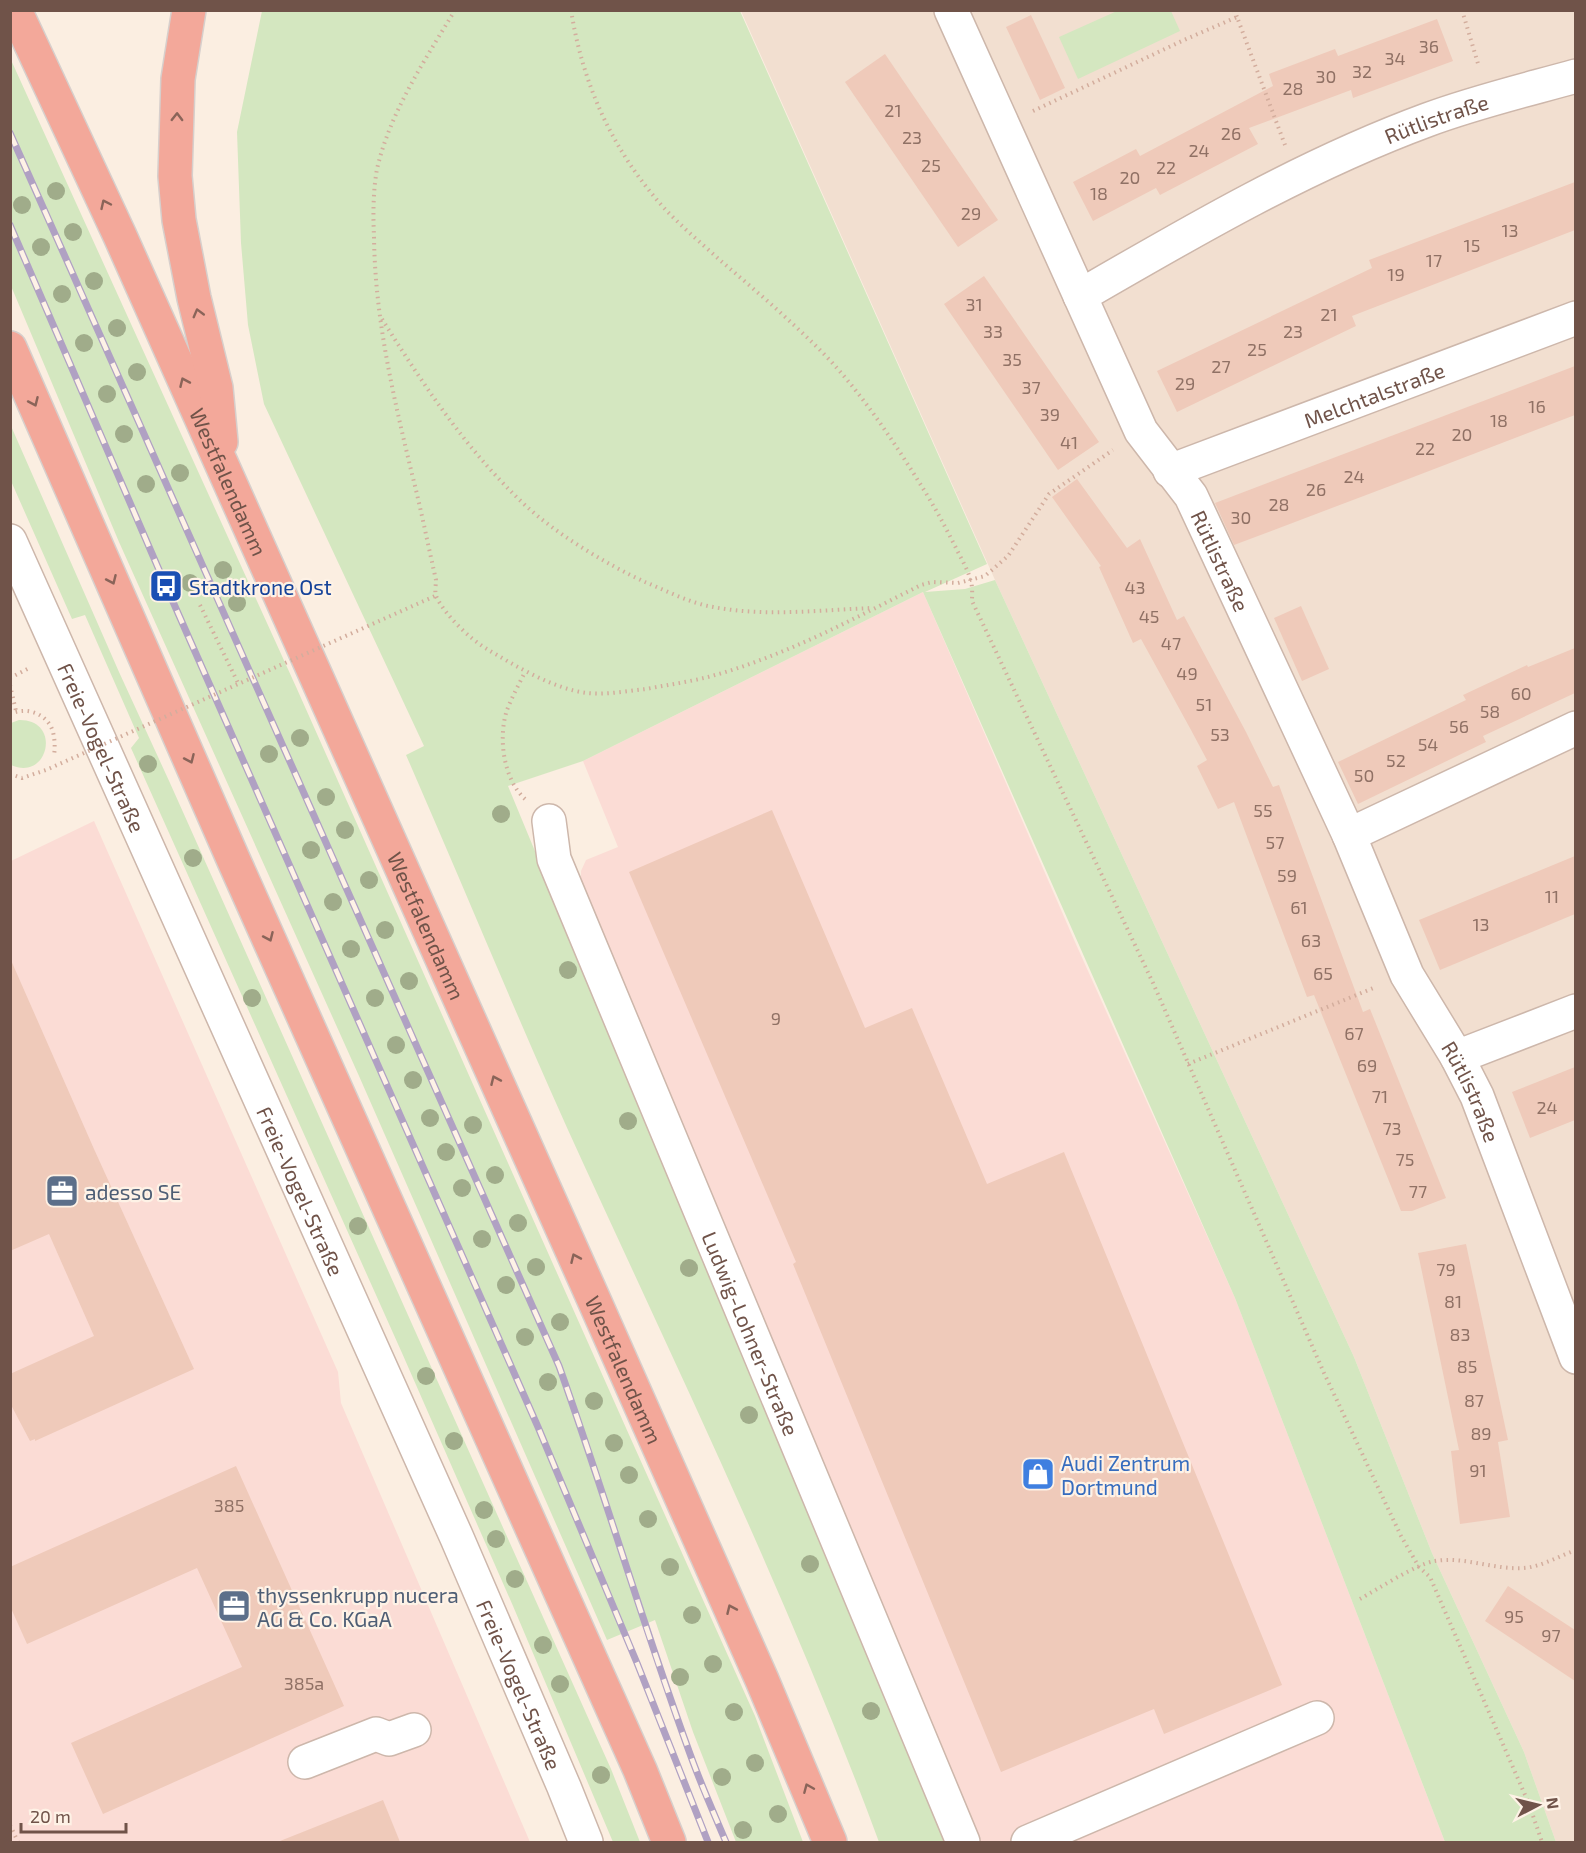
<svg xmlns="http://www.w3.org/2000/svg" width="1586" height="1853" viewBox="0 0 1586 1853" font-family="'Exo 2',sans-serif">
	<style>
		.residential { fill: #f2dfd0 }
		.commercial { fill: #fbdcd5 }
		.green { fill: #d4e7c0 }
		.building { fill: #efcaba }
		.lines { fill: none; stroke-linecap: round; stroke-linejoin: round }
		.minor-casing { stroke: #cdb7ab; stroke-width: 36 }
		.highway-casing { stroke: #d7cfcc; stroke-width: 36 }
		.path { stroke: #d3ad9d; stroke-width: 4; stroke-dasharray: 1.5 4.5; stroke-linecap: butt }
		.minor { stroke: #fff; stroke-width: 33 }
		.highway { stroke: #f3a89a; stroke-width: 33 }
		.rail-casing { stroke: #b0a1c3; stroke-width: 7 }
		.rail { stroke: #fef2e6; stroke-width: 4.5; stroke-dasharray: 14; stroke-linecap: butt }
		.path-bridge { stroke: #d3ad9d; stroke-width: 4; stroke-dasharray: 1.5 4.5; stroke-linecap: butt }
		.tree { fill: #a0ac8a }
		.oneway { stroke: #8a6459 }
		.labels { text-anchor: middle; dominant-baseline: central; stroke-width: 4.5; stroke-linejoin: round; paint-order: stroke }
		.number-label { font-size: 18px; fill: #907165 }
		.street-label { font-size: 21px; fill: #705349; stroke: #fef2e6 }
		.transit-label { font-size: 21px; fill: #164399; stroke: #fef2e6; text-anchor: start }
		.service-label { font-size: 21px; fill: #4e5e75; stroke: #fef2e6; text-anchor: start }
		.shop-label { font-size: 21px; fill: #366cbe; stroke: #fef2e6; text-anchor: start }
	</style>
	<rect width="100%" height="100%" fill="#fbeee1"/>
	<!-- residential -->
	<polygon class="residential" points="741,11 1575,11 1575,1842 1556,1842 1524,1752 1432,1553 1354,1357 995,580"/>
	<!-- commercial -->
	<g class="commercial">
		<polygon points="923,592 1075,942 1235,1298 1445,1842 976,1842 581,882 581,871 586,860 618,847 583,761"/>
		<polygon points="94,821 338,1372 341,1403 530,1842 11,1842 11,861"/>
	</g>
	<!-- green -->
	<g class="green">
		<path d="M262,11H740L987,564L925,592L965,589L995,580L1354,1357L1432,1553L1524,1752L1556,1842H1445L1235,1298L923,592L583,761L508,786L945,1842H879C794,1612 687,1389 584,1165C522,1030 466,892 406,755L424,746L264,404L248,325L241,243L237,132Z"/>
		<polygon points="1117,11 1171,11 1180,31 1078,79 1059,37"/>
		<polygon points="11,60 297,689 626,1428 755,1716 803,1842 736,1842 693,1732 655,1620 607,1640 359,1076 119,542 11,286"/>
		<polygon points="11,426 119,672 170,783 611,1769 640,1842 613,1842 513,1606 402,1353 131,748 139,738 85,615 72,619 11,481"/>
		<path d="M19,720C62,719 49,782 11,765V723Z"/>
	</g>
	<!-- building -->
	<g class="building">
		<polygon points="1031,15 1065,88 1040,100 1006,27"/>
		<polygon points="1437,19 1453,61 1353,98 1351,90 1249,128 1258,144 1160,195 1156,188 1093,221 1073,182 1136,149 1140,156 1273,86 1269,74 1335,49 1338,56"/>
		<polygon points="885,54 998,220 958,247 845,82"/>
		<polygon points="1575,182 1575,230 1352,316 1356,326 1177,412 1157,371 1372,268 1369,260"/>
		<polygon points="984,276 1099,442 1058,470 944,304"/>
		<polygon points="1575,366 1575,415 1390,486 1234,545 1215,503"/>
		<polygon points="1077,479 1127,548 1140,539 1177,620 1184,616 1246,732 1273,787 1279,785 1363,1012 1370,1009 1446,1198 1412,1211 1401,1211 1314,995 1307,997 1234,802 1218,809 1197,766 1207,760 1191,730 1141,639 1133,643 1099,567 1101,566 1052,497"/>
		<polygon points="1301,606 1329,669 1302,681 1274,618"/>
		<polygon points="1575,648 1575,693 1483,736 1486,742 1358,804 1338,762 1466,700 1463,695 1527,665 1528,667"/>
		<polygon points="772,810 865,1028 912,1008 987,1184 1064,1152 1282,1685 1164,1734 1154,1709 1001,1772 793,1264 796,1262 629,872"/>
		<polygon points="1575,856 1575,914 1440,970 1419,920"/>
		<polygon points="10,958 94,1149 194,1369 35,1441 35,1439 30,1441 10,1403 10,1374 94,1336 49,1234 10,1251"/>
		<polygon points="1575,1067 1575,1120 1530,1138 1512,1092"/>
		<polygon points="1466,1244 1508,1440 1498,1442 1510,1517 1460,1524 1451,1451 1459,1450 1418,1253"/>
		<polygon points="236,1466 344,1706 103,1814 71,1743 242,1667 197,1568 27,1644 10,1606 10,1567"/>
		<polygon points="1508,1586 1575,1630 1575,1681 1485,1621"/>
		<polygon points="383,1800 400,1842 280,1842 280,1841"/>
	</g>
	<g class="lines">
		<defs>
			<g id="minor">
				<path id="s1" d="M951,10L1141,431L1191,496L1349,835L1407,975L1457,1057L1477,1096L1576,1357"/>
				<path id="s2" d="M1080,296C1192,231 1305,165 1427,120C1475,102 1526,90 1576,76"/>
				<path id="s3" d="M1170,471L1576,318"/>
				<path id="s4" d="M10,541L457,1538L564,1787L586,1842"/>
				<path id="s5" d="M549,821L554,859L963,1842"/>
				<polyline points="1349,835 1576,728"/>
				<polyline points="1457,1057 1576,1011"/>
				<polyline points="305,1762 376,1734 389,1739 414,1730"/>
				<polyline points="1028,1842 1317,1718"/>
			</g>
			<g id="highway">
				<path id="s6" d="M15,10L120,236L594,1300L762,1680L830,1842"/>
				<polyline points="189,10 178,79 175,176 179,220 194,298 216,388 221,442"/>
				<polyline points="10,348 234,861 640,1770 669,1842"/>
			</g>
		</defs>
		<!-- minor casing -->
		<use href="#minor" class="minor-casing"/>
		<!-- highway casing -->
		<use href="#highway" class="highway-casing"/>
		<!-- path -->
		<g class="path">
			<path d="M455,10C425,60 390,112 377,169C373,191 373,215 374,237C375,318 393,395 412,474C421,509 428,545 436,580C436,585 434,593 437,598C446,616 470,639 487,649C515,666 554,689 587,693C606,695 627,691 646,689C667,685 688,682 708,677C783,657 853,619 921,585L932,582L958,583L985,576L1008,556L1049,494L1113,450"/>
			<path d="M571,10C583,86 613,151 664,208C682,227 702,244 721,261C755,290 790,320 822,352C862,393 894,442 924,490C937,511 948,532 959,554C963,562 968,570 970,579C973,586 972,594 972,601L1153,983L1324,1373L1401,1536L1419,1567L1430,1577L1529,1804L1542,1842"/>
			<polyline points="1234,10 1237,17"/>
			<polyline points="1462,10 1479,67"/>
			<polyline points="1033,111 1184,40 1237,17 1285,145"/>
			<path d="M382,319C424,386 468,452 526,506C558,535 606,564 645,582C667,591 690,603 713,607C765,617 820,610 872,608"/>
			<polyline points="200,605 238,683"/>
			<polyline points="10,678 31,667"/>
			<polyline points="10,685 16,711"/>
			<path d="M10,714C27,706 48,714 53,732C55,740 55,748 54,756"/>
			<path d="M525,799C503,779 498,737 507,710C512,697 519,684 525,672"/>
			<polyline points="1188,1064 1376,987"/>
			<path d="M1360,1599C1378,1589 1416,1564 1435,1561C1464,1556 1494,1570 1523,1568C1541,1567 1559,1556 1576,1550"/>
			<polyline points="10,1825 18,1842"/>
		</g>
		<!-- minor -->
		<use href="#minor" class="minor"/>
		<!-- highway -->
		<use href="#highway" class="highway"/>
		<defs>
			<g id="rail">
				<path d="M10,133L559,1366C606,1497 645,1632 693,1762C703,1789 715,1816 726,1842"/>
				<polyline points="10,225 166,586 538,1427 637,1663 708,1842"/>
			</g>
		</defs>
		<!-- rail casing -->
		<use href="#rail" class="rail-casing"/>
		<!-- rail -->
		<use href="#rail" class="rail"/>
		<!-- path-bridge -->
		<polyline class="path-bridge" points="10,774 22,778 46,770 435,596"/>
	</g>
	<!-- trees -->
	<g class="tree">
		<circle cx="56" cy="191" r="9"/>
		<circle cx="22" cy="205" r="9"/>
		<circle cx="73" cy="232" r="9"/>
		<circle cx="41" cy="247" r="9"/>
		<circle cx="94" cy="281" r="9"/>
		<circle cx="62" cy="294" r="9"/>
		<circle cx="117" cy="328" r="9"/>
		<circle cx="84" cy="343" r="9"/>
		<circle cx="137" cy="372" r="9"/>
		<circle cx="107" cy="394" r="9"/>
		<circle cx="124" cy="434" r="9"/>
		<circle cx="180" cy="473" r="9"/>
		<circle cx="146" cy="484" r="9"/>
		<circle cx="223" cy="570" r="9"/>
		<circle cx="190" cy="583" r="9"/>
		<circle cx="237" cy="603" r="9"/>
		<circle cx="300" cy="738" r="9"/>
		<circle cx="269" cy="754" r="9"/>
		<circle cx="148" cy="764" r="9"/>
		<circle cx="326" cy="797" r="9"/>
		<circle cx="501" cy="814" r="9"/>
		<circle cx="345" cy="830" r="9"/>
		<circle cx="311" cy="850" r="9"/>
		<circle cx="193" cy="858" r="9"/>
		<circle cx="369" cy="880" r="9"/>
		<circle cx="333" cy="902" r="9"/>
		<circle cx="385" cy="930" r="9"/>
		<circle cx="351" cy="949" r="9"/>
		<circle cx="568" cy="970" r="9"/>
		<circle cx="409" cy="981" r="9"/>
		<circle cx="252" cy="998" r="9"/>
		<circle cx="375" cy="998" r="9"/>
		<circle cx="396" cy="1045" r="9"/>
		<circle cx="413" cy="1080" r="9"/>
		<circle cx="430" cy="1118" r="9"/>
		<circle cx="628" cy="1121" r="9"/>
		<circle cx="473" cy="1125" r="9"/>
		<circle cx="446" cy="1152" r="9"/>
		<circle cx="495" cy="1175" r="9"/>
		<circle cx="462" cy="1188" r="9"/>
		<circle cx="518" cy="1223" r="9"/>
		<circle cx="358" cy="1226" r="9"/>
		<circle cx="482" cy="1239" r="9"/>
		<circle cx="536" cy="1267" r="9"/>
		<circle cx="689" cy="1268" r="9"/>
		<circle cx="506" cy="1285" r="9"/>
		<circle cx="560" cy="1322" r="9"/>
		<circle cx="525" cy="1337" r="9"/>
		<circle cx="426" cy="1376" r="9"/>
		<circle cx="548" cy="1382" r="9"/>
		<circle cx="594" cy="1401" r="9"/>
		<circle cx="749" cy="1415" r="9"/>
		<circle cx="454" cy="1441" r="9"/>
		<circle cx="614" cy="1443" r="9"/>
		<circle cx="629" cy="1475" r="9"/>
		<circle cx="484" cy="1510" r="9"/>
		<circle cx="648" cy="1519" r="9"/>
		<circle cx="496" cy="1539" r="9"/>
		<circle cx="810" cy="1564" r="9"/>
		<circle cx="670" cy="1567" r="9"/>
		<circle cx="515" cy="1579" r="9"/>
		<circle cx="692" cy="1615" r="9"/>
		<circle cx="543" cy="1645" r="9"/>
		<circle cx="713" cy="1664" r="9"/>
		<circle cx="680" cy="1677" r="9"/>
		<circle cx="560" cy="1684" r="9"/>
		<circle cx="871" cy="1711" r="9"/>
		<circle cx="734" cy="1712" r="9"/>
		<circle cx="755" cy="1763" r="9"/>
		<circle cx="601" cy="1775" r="9"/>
		<circle cx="722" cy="1777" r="9"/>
		<circle cx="778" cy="1814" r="9"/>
		<circle cx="743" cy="1830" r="9"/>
	</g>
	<!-- one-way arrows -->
	<defs><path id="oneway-chevron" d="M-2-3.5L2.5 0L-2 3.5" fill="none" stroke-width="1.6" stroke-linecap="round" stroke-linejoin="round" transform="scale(1.5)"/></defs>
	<g class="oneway">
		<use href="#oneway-chevron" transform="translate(177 117) rotate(-89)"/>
		<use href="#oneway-chevron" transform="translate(105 204) rotate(-115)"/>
		<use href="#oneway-chevron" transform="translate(198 313) rotate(-105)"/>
		<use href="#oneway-chevron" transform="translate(184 382) rotate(-114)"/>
		<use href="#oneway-chevron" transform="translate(34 402) rotate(66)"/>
		<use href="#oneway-chevron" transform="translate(112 580) rotate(66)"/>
		<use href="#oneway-chevron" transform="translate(190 759) rotate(66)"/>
		<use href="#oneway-chevron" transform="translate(269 937) rotate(66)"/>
		<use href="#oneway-chevron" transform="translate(495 1080) rotate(-114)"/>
		<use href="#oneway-chevron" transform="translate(575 1258) rotate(-114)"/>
		<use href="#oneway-chevron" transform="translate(731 1609) rotate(-114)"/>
		<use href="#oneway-chevron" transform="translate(808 1788) rotate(-113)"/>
	</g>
	<!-- icons -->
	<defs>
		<symbol id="bus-square" viewBox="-11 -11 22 22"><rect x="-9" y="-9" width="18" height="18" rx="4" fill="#1a4fb4" stroke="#fef2e6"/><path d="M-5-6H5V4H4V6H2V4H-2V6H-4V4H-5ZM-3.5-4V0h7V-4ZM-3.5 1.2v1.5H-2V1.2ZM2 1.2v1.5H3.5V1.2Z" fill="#fff"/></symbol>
		<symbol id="office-square" viewBox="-11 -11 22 22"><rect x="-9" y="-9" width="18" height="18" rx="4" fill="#5c6f8a" stroke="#fef2e6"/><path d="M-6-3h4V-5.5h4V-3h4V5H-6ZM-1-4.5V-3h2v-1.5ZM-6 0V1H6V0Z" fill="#fff"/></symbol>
		<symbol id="shop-square" viewBox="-11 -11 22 22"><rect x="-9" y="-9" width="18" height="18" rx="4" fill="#3f7fe0" stroke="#fef2e6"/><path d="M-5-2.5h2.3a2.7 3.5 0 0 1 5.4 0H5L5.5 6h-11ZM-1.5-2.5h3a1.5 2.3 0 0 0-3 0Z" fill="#fff"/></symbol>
	</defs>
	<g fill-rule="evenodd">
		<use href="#bus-square" x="147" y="567" width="38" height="38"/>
		<use href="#office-square" x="43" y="1172" width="38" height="38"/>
		<use href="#shop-square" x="1019" y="1455" width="38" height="38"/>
		<use href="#office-square" x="215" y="1587" width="38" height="38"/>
	</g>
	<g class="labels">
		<!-- number labels -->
		<g class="number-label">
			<text x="1429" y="46">36</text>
			<text x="1395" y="58">34</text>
			<text x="1362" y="71">32</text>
			<text x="1326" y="76">30</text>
			<text x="1293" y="88">28</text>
			<text x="893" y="110">21</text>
			<text x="1231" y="133">26</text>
			<text x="912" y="137">23</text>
			<text x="1199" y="150">24</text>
			<text x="931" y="165">25</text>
			<text x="1166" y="167">22</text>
			<text x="1130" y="177">20</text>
			<text x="1099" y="193">18</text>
			<text x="971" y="213">29</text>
			<text x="1510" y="230">13</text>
			<text x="1472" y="245">15</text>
			<text x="1434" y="260">17</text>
			<text x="1396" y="274">19</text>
			<text x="974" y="304">31</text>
			<text x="1329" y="314">21</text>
			<text x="993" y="331">33</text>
			<text x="1293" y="331">23</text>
			<text x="1257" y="349">25</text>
			<text x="1012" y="359">35</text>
			<text x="1221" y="366">27</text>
			<text x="1185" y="383">29</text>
			<text x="1031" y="387">37</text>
			<text x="1537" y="406">16</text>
			<text x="1050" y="414">39</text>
			<text x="1499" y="420">18</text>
			<text x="1462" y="434">20</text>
			<text x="1069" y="442">41</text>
			<text x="1425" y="448">22</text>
			<text x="1354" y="476">24</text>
			<text x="1316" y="489">26</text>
			<text x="1279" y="504">28</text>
			<text x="1241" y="517">30</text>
			<text x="1135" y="587">43</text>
			<text x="1149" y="616">45</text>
			<text x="1171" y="643">47</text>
			<text x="1187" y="673">49</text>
			<text x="1521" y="693">60</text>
			<text x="1204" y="704">51</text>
			<text x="1490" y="711">58</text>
			<text x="1459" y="726">56</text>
			<text x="1220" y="734">53</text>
			<text x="1428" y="744">54</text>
			<text x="1396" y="760">52</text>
			<text x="1364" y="775">50</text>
			<text x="1263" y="810">55</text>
			<text x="1275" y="842">57</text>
			<text x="1287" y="875">59</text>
			<text x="1552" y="896">11</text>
			<text x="1299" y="907">61</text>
			<text x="1481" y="924">13</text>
			<text x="1311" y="940">63</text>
			<text x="1323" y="973">65</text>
			<text x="776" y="1018">9</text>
			<text x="1354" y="1033">67</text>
			<text x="1367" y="1065">69</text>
			<text x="1380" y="1096">71</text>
			<text x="1547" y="1107">24</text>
			<text x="1392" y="1128">73</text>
			<text x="1405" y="1159">75</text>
			<text x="1418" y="1191">77</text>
			<text x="1446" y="1269">79</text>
			<text x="1453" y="1301">81</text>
			<text x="1460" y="1334">83</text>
			<text x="1467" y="1366">85</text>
			<text x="1474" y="1400">87</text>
			<text x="1481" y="1433">89</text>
			<text x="1478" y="1470">91</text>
			<text x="229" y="1505">385</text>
			<text x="1514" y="1616">95</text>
			<text x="1551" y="1635">97</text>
			<text x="304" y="1683">385a</text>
		</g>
		<!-- street labels -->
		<g class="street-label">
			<text stroke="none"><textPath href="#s2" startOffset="399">Rütlistraße</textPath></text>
			<text stroke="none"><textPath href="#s3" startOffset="218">Melchtalstraße</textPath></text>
			<text stroke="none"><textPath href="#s6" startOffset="518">Westfalendamm</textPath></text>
			<text stroke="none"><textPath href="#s1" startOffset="615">Rütlistraße</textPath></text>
			<text stroke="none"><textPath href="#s4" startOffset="226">Freie-Vogel-Straße</textPath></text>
			<text stroke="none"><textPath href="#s6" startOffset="1004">Westfalendamm</textPath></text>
			<text stroke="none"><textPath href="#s1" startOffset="1203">Rütlistraße</textPath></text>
			<text stroke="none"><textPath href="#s4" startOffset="712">Freie-Vogel-Straße</textPath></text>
			<text stroke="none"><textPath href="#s5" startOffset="552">Ludwig-Lohner-Straße</textPath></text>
			<text stroke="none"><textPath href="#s6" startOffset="1490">Westfalendamm</textPath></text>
			<text stroke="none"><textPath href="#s4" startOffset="1252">Freie-Vogel-Straße</textPath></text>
		</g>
		<!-- transit labels -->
		<g class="transit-label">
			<text x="189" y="586">Stadtkrone Ost</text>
		</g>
		<!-- service labels -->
		<g class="service-label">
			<text x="85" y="1191">adesso SE</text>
			<text x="257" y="1594">thyssenkrupp nucera<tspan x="257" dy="24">AG &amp; Co. KGaA</tspan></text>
		</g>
		<!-- shop labels -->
		<g class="shop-label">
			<text x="1061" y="1462">Audi Zentrum<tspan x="1061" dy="24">Dortmund</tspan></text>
		</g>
	</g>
	<!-- border -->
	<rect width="1586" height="1853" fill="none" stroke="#705349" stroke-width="24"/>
	<!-- north arrow -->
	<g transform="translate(1538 1805) rotate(83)" stroke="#fef2e6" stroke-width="4.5" paint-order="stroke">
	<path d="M0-4.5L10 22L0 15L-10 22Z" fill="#705349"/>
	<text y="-9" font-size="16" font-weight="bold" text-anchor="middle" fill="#705349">N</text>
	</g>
	<!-- scale -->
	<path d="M21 1823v9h105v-9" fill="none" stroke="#705349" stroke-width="3"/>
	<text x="30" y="1823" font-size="18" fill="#705349" stroke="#fef2e6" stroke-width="4.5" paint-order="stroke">20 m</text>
</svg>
